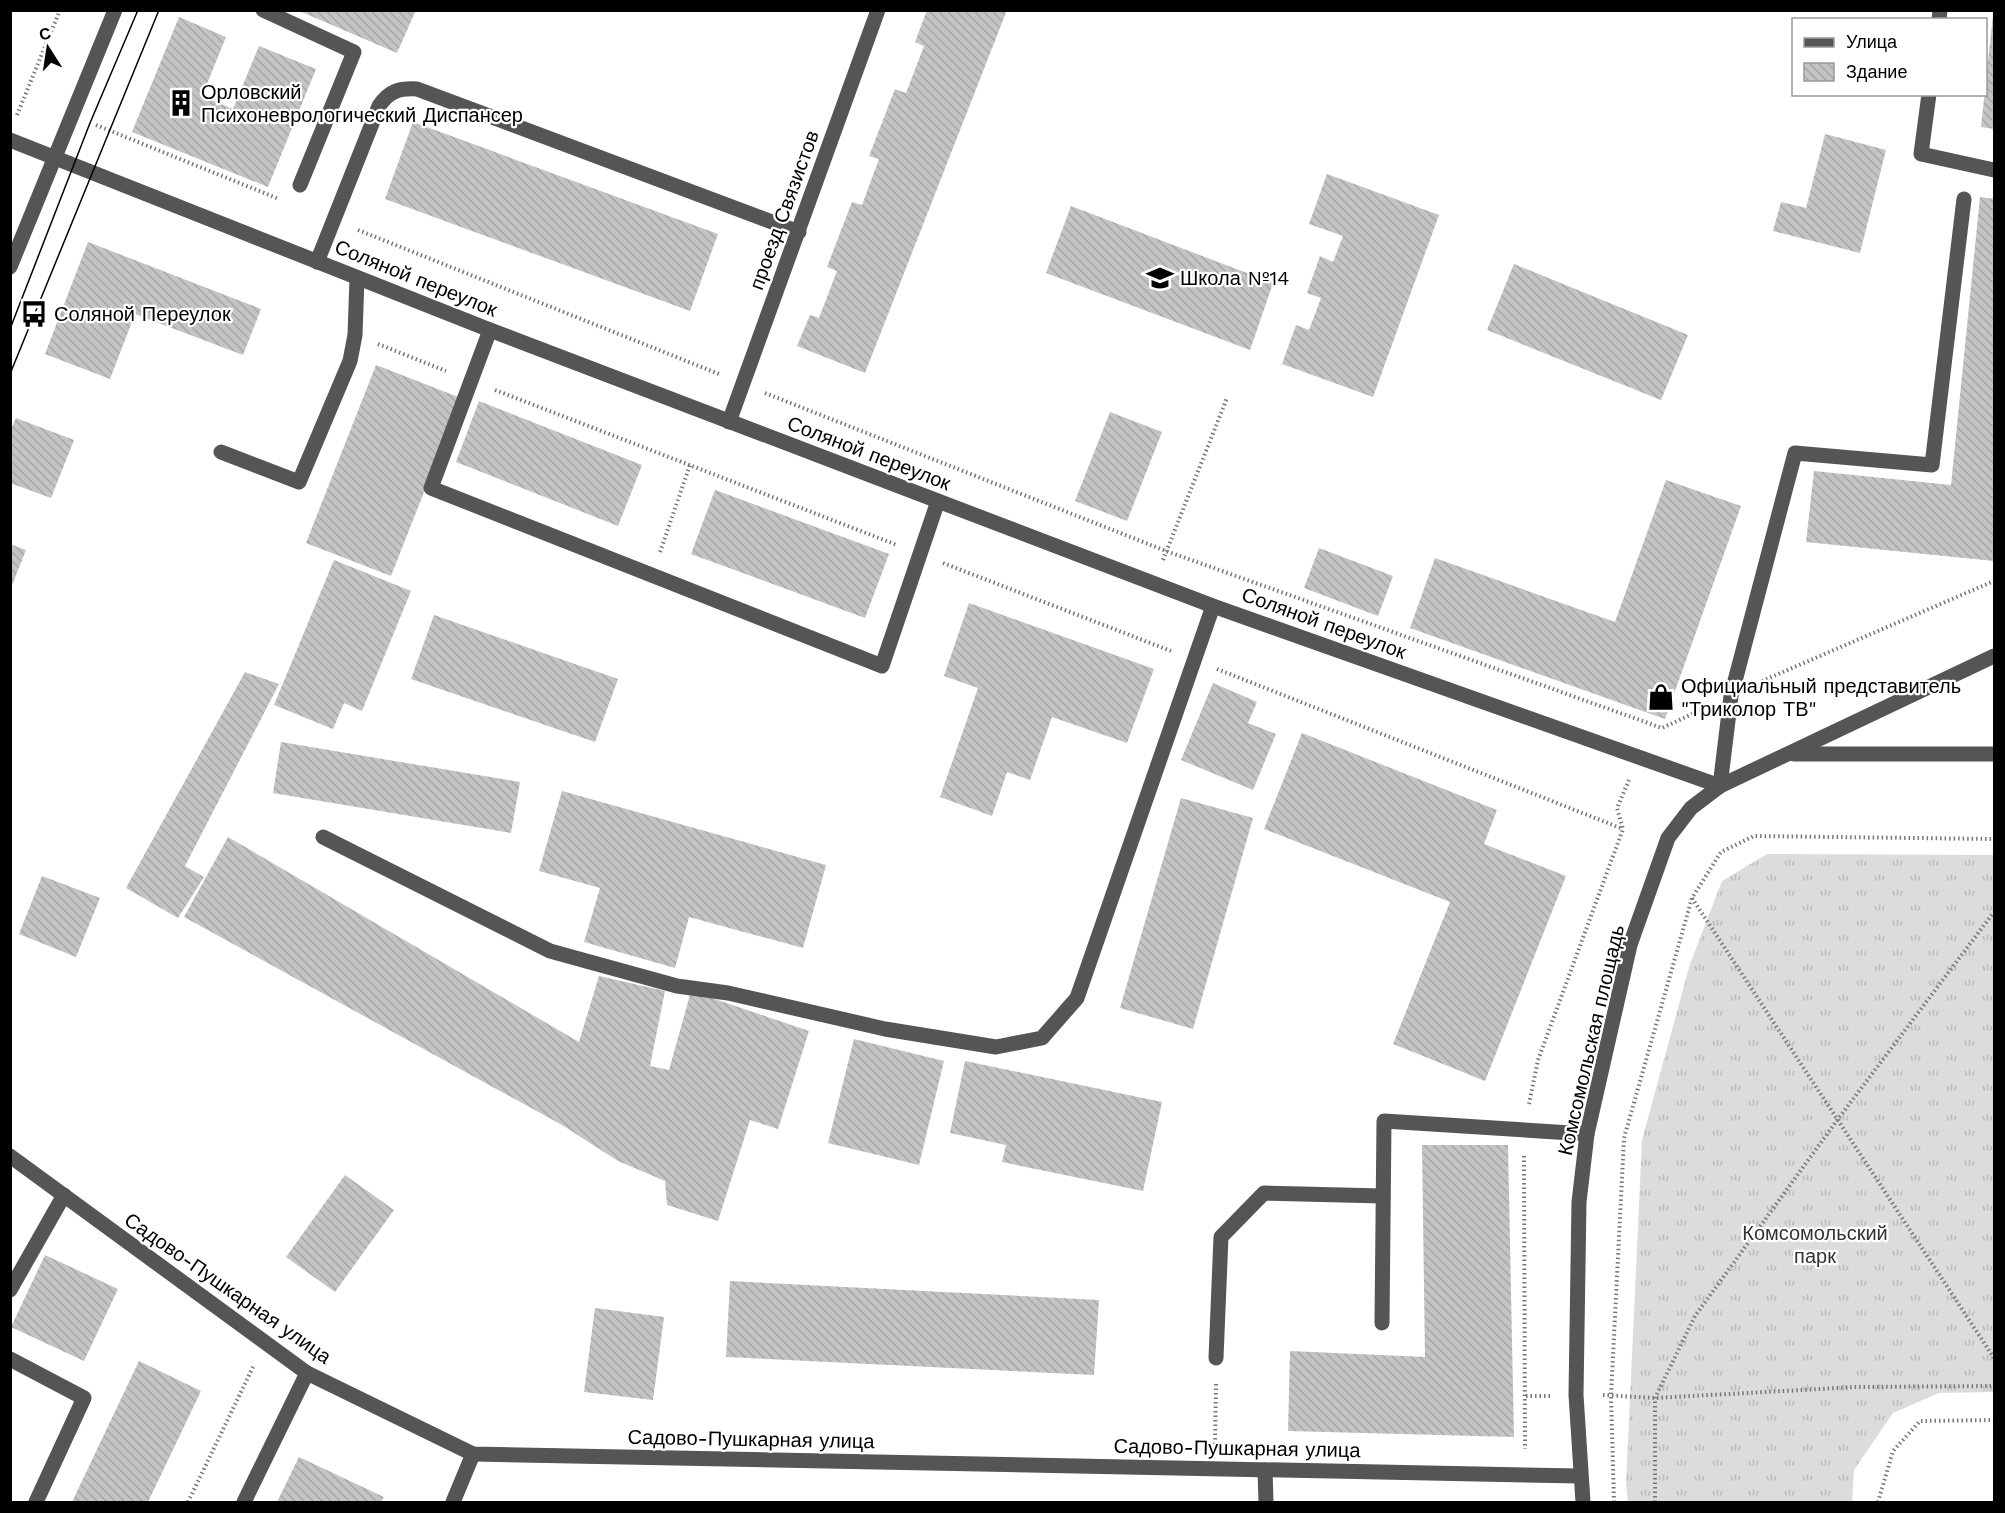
<svg xmlns="http://www.w3.org/2000/svg" width="2005" height="1513" viewBox="0 0 2005 1513" font-family="'Work Sans',sans-serif">
	<style>
		.grass { fill: url(#grass-tufts) }
		.building { fill: url(#building-back-hatch) }
		.lines { fill: none; stroke-linecap: round; stroke-linejoin: round }
		.path { stroke: #777; stroke-width: 4; stroke-dasharray: 1.5 3; stroke-linecap: butt }
		.minor { stroke: #555; stroke-width: 15 }
		.tram { stroke: #000; stroke-width: 1.5 }
		.labels { text-anchor: middle; dominant-baseline: central; stroke-width: 4.5; stroke-linejoin: round; paint-order: stroke }
		.poi-label { font-size: 20px; fill: #000; stroke: #fff; text-anchor: start }
		.street-label { font-size: 20px; fill: #000; stroke: #fff }
		.park-label { font-size: 20px; fill: #333; stroke: #fff }
	</style>
	<defs>
		<pattern id="grass-tufts" width="24" height="20" patternUnits="userSpaceOnUse" patternTransform="scale(1.5)"><rect width="24" height="20" fill="#dcdcdc"/><path d="M3 7l-1-3M5 7V3M7 7l1-3M15 17l-1-3M17 17v-4M19 17l1-3" fill="none" stroke="#bbb"/></pattern>
		<pattern id="building-back-hatch" width="6" height="6" patternUnits="userSpaceOnUse" patternTransform="scale(1.5)"><rect width="6" height="6" fill="#c4c4c4"/><path d="M-1 5l2 2M0 0l6 6M5-1l2 2" fill="none" stroke="#a7a7a7"/></pattern>
	</defs>
	<rect width="100%" height="100%" fill="#fff"/>
	<!-- grass -->
	<polygon class="grass" points="1767,854 1994,855 1994,1392 1939,1393 1893,1413 1854,1470 1852,1502 1628,1502 1626,1485 1642,1140 1690,964 1722,881"/>
	<!-- building -->
	<g class="building">
		<polygon points="297,10 416,10 397,53"/>
		<polygon points="927,10 1007,10 865,373 797,346 810,315 819,318 837,271 827,267 852,202 862,205 879,159 869,156 895,89 906,93 924,46 915,42"/>
		<polygon points="1993,15 1994,16 1994,129 1981,127"/>
		<polygon points="179,17 226,37 202,96 233,109 259,46 316,69 268,187 132,132"/>
		<polygon points="413,122 718,234 690,311 385,199"/>
		<polygon points="1825,134 1886,150 1860,253 1773,231 1781,202 1806,208"/>
		<polygon points="1327,174 1439,215 1373,397 1282,364 1296,325 1309,330 1321,298 1307,293 1320,256 1333,262 1343,236 1309,224"/>
		<polygon points="1980,197 1994,199 1994,561 1806,542 1814,471 1951,485"/>
		<polygon points="1071,206 1273,283 1250,350 1046,273"/>
		<polygon points="88,242 261,309 243,355 135,314 110,379 45,354"/>
		<polygon points="1514,264 1688,335 1661,400 1487,330"/>
		<polygon points="376,365 461,398 391,576 306,543"/>
		<polygon points="479,401 642,465 618,526 456,462"/>
		<polygon points="1110,412 1162,432 1127,521 1075,501"/>
		<polygon points="16,418 74,440 51,498 10,483 10,432"/>
		<polygon points="1666,480 1741,506 1665,719 1410,628 1435,558 1615,622"/>
		<polygon points="715,490 889,554 865,618 691,554"/>
		<polygon points="10,544 26,550 11,588 10,588"/>
		<polygon points="1319,548 1393,576 1378,616 1304,588"/>
		<polygon points="334,560 411,591 362,711 344,703 333,729 274,705"/>
		<polygon points="969,603 1154,669 1127,743 1052,717 1030,780 1007,772 992,816 940,797 978,688 944,676"/>
		<polygon points="434,615 618,679 595,742 411,679"/>
		<polygon points="245,672 279,684 185,866 204,877 178,918 126,888"/>
		<polygon points="1213,683 1257,702 1248,723 1276,734 1253,790 1181,760"/>
		<polygon points="1302,733 1497,810 1484,844 1566,876 1485,1081 1393,1044 1450,902 1264,829"/>
		<polygon points="281,742 520,782 511,833 273,793"/>
		<polygon points="562,791 826,865 803,948 689,917 675,968 584,942 600,888 539,871"/>
		<polygon points="1181,798 1253,818 1193,1029 1120,1008"/>
		<polygon points="228,837 579,1042 599,976 665,991 650,1066 669,1070 691,991 809,1031 778,1129 750,1120 718,1221 667,1205 665,1181 618,1161 562,1125 184,917"/>
		<polygon points="42,876 100,898 76,957 19,934"/>
		<polygon points="854,1039 944,1061 919,1165 828,1143"/>
		<polygon points="965,1061 1162,1102 1143,1191 1002,1162 1006,1145 950,1133"/>
		<polygon points="1422,1145 1508,1145 1514,1437 1288,1431 1290,1351 1425,1357"/>
		<polygon points="345,1175 394,1210 335,1292 286,1257"/>
		<polygon points="45,1255 118,1289 84,1361 11,1327"/>
		<polygon points="730,1281 1099,1300 1094,1375 726,1357"/>
		<polygon points="595,1308 664,1317 653,1400 584,1392"/>
		<polygon points="139,1361 201,1391 148,1502 72,1502"/>
		<polygon points="299,1457 384,1497 381,1502 277,1502"/>
	</g>
	<g class="lines">
		<!-- path -->
		<g class="path">
			<polyline points="17,115 60,10"/>
			<polyline points="96,125 279,199"/>
			<polyline points="358,230 719,374"/>
			<polyline points="378,344 446,371"/>
			<polyline points="495,390 897,545"/>
			<polyline points="765,393 1166,551 1662,728 1703,709"/>
			<polyline points="660,552 690,465"/>
			<polyline points="1163,560 1227,398"/>
			<polyline points="943,563 1171,651"/>
			<polyline points="1217,669 1623,829"/>
			<polyline points="1762,681 1994,581"/>
			<polyline points="1692,898 1994,1358"/>
			<polyline points="1529,1104 1538,1060 1623,829 1617,808 1629,780"/>
			<polyline points="1524,1156 1525,1449"/>
			<polyline points="1603,1395 1655,1398 1856,1387 1994,1386"/>
			<polyline points="1526,1396 1550,1396"/>
			<polyline points="1215,1444 1216,1383"/>
			<polyline points="188,1502 254,1365"/>
			<polyline points="1614,1502 1611,1396 1624,1138 1692,898 1721,852 1754,836 1994,839"/>
			<polyline points="1655,1502 1655,1398 1695,1316 1838,1119 1994,912"/>
			<polyline points="1878,1502 1893,1451 1920,1421 1994,1420"/>
		</g>
		<!-- minor -->
		<g class="minor">
			<polyline points="263,10 354,52 300,185"/>
			<polyline points="1939,20 1940,10"/>
			<polyline points="1929,94 1921,154 1994,170"/>
			<polyline points="10,140 490,330 1213,606 1720,786"/>
			<path d="M317,262L379,106C389,91 399,88 417,89L799,232"/>
			<polyline points="10,267 115,10"/>
			<polyline points="490,330 431,488 882,666 938,501"/>
			<polyline points="729,422 878,10"/>
			<polyline points="221,452 299,482 350,361 355,335 357,278"/>
			<polyline points="1794,754 1994,754"/>
			<polyline points="1720,786 1731,696 1795,453 1932,465 1964,199"/>
			<polyline points="323,837 550,951 677,986 728,993 885,1029 996,1047 1042,1038 1077,998 1213,606"/>
			<polyline points="10,1156 307,1373 473,1454 1580,1476"/>
			<polyline points="10,1290 64,1195"/>
			<polyline points="1382,1323 1384,1121 1587,1134"/>
			<polyline points="1216,1358 1221,1237 1264,1193 1383,1196"/>
			<polyline points="10,1359 84,1398 36,1502"/>
			<polyline points="1265,1470 1266,1502"/>
			<polyline points="244,1502 307,1373"/>
			<polyline points="453,1502 473,1454"/>
			<polyline points="1583,1502 1576,1395 1579,1202 1587,1134 1630,945 1668,838 1691,808 1720,786 1994,656"/>
		</g>
		<!-- tram -->
		<g class="tram">
			<polyline points="10,329 90,123 138,10"/>
			<polyline points="10,374 159,10"/>
		</g>
	</g>
	<!-- icons -->
	<defs>
		<symbol id="building-bare" viewBox="-9 -9 18 18"><path d="M-4-6H4V6H1V3H-1V6H-4ZM-2.5-4.3h1.7v1.8h-1.7ZM.8-4.3h1.7v1.8H.8ZM-2.5-1h1.7V.8h-1.7ZM.8-1h1.7V.8H.8Z" fill="#000" stroke="#fff" stroke-width="2.5" paint-order="stroke"/></symbol>
		<symbol id="school-bare" viewBox="-9 -9 18 18"><path d="M0-5L7-2L0 1L-7-2ZM-4 1L0 2.5L4 1V4Q0 6-4 4Z" fill="#000" stroke="#fff" stroke-width="2.5" paint-order="stroke"/></symbol>
		<symbol id="bus-bare" viewBox="-9 -9 18 18"><path d="M-5-6H5V4H4V6H2V4H-2V6H-4V4H-5ZM-3.5-4V0h7V-4ZM-3.5 1.2v1.5H-2V1.2ZM2 1.2v1.5H3.5V1.2Z" fill="#000" stroke="#fff" stroke-width="2.5" paint-order="stroke"/></symbol>
		<symbol id="shop-bare" viewBox="-9 -9 18 18"><path d="M-5-2.5h2.3a2.7 3.5 0 0 1 5.4 0H5L5.5 6h-11ZM-1.5-2.5h3a1.5 2.3 0 0 0-3 0Z" fill="#000" stroke="#fff" stroke-width="2.5" paint-order="stroke"/></symbol>
	</defs>
	<g fill-rule="evenodd">
		<use href="#building-bare" x="162" y="84" width="38" height="38"/>
		<use href="#school-bare" x="1141" y="259" width="38" height="38"/>
		<use href="#bus-bare" x="15" y="295" width="38" height="38"/>
		<use href="#shop-bare" x="1642" y="678" width="38" height="38"/>
	</g>
	<g class="labels">
		<!-- poi labels -->
		<g class="poi-label">
			<text x="201" y="92">Орловский<tspan x="201" dy="23">Психоневрологический Диспансер</tspan></text>
			<text x="1180" y="278">Школа №14</text>
			<text x="54" y="314">Соляной Переулок</text>
			<text x="1681" y="686">Официальный представитель<tspan x="1681" dy="23">"Триколор ТВ"</tspan></text>
		</g>
		<!-- street labels -->
		<g class="street-label">
			<text transform="translate(784 210) rotate(-70)">проезд Связистов</text>
			<text transform="translate(416 278) rotate(22)">Соляной переулок</text>
			<text transform="translate(869 453) rotate(21)">Соляной переулок</text>
			<text transform="translate(1324 623) rotate(20)">Соляной переулок</text>
			<text transform="translate(1591 1040) rotate(-77)">Комсомольская площадь</text>
			<text transform="translate(228 1288) rotate(35)">Садово-Пушкарная улица</text>
			<text transform="translate(751 1439) rotate(1)">Садово-Пушкарная улица</text>
			<text transform="translate(1237 1448) rotate(1)">Садово-Пушкарная улица</text>
		</g>
		<!-- park labels -->
		<g class="park-label">
			<text x="1815" y="1233">Комсомольский<tspan x="1815" dy="23">парк</tspan></text>
		</g>
	</g>
	<!-- border -->
	<rect width="2005" height="1513" fill="none" stroke="#000000" stroke-width="24"/>
	<!-- legend -->
	<rect x="1792" y="18" width="195" height="78" fill="#ffffff" stroke="#999999" stroke-width="1.5"/>
	<rect x="1804" y="38" width="30" height="9" fill="#555555" stroke="#999999" stroke-width="1.5"/>
	<text x="1846" y="48" font-size="18" fill="#000000">Улица</text>
	<rect x="1804" y="63" width="30" height="18" fill="url(#building-back-hatch)" stroke="#999999" stroke-width="1.5"/>
	<text x="1846" y="78" font-size="18" fill="#000000">Здание</text>
	<!-- north arrow -->
	<g transform="translate(48 48) rotate(348)" stroke="#ffffff" stroke-width="4.5" paint-order="stroke">
	<path d="M0-4.5L10 22L0 15L-10 22Z" fill="#000000"/>
	<text y="-9" font-size="16" font-weight="bold" text-anchor="middle" fill="#000000">С</text>
	</g>
</svg>
